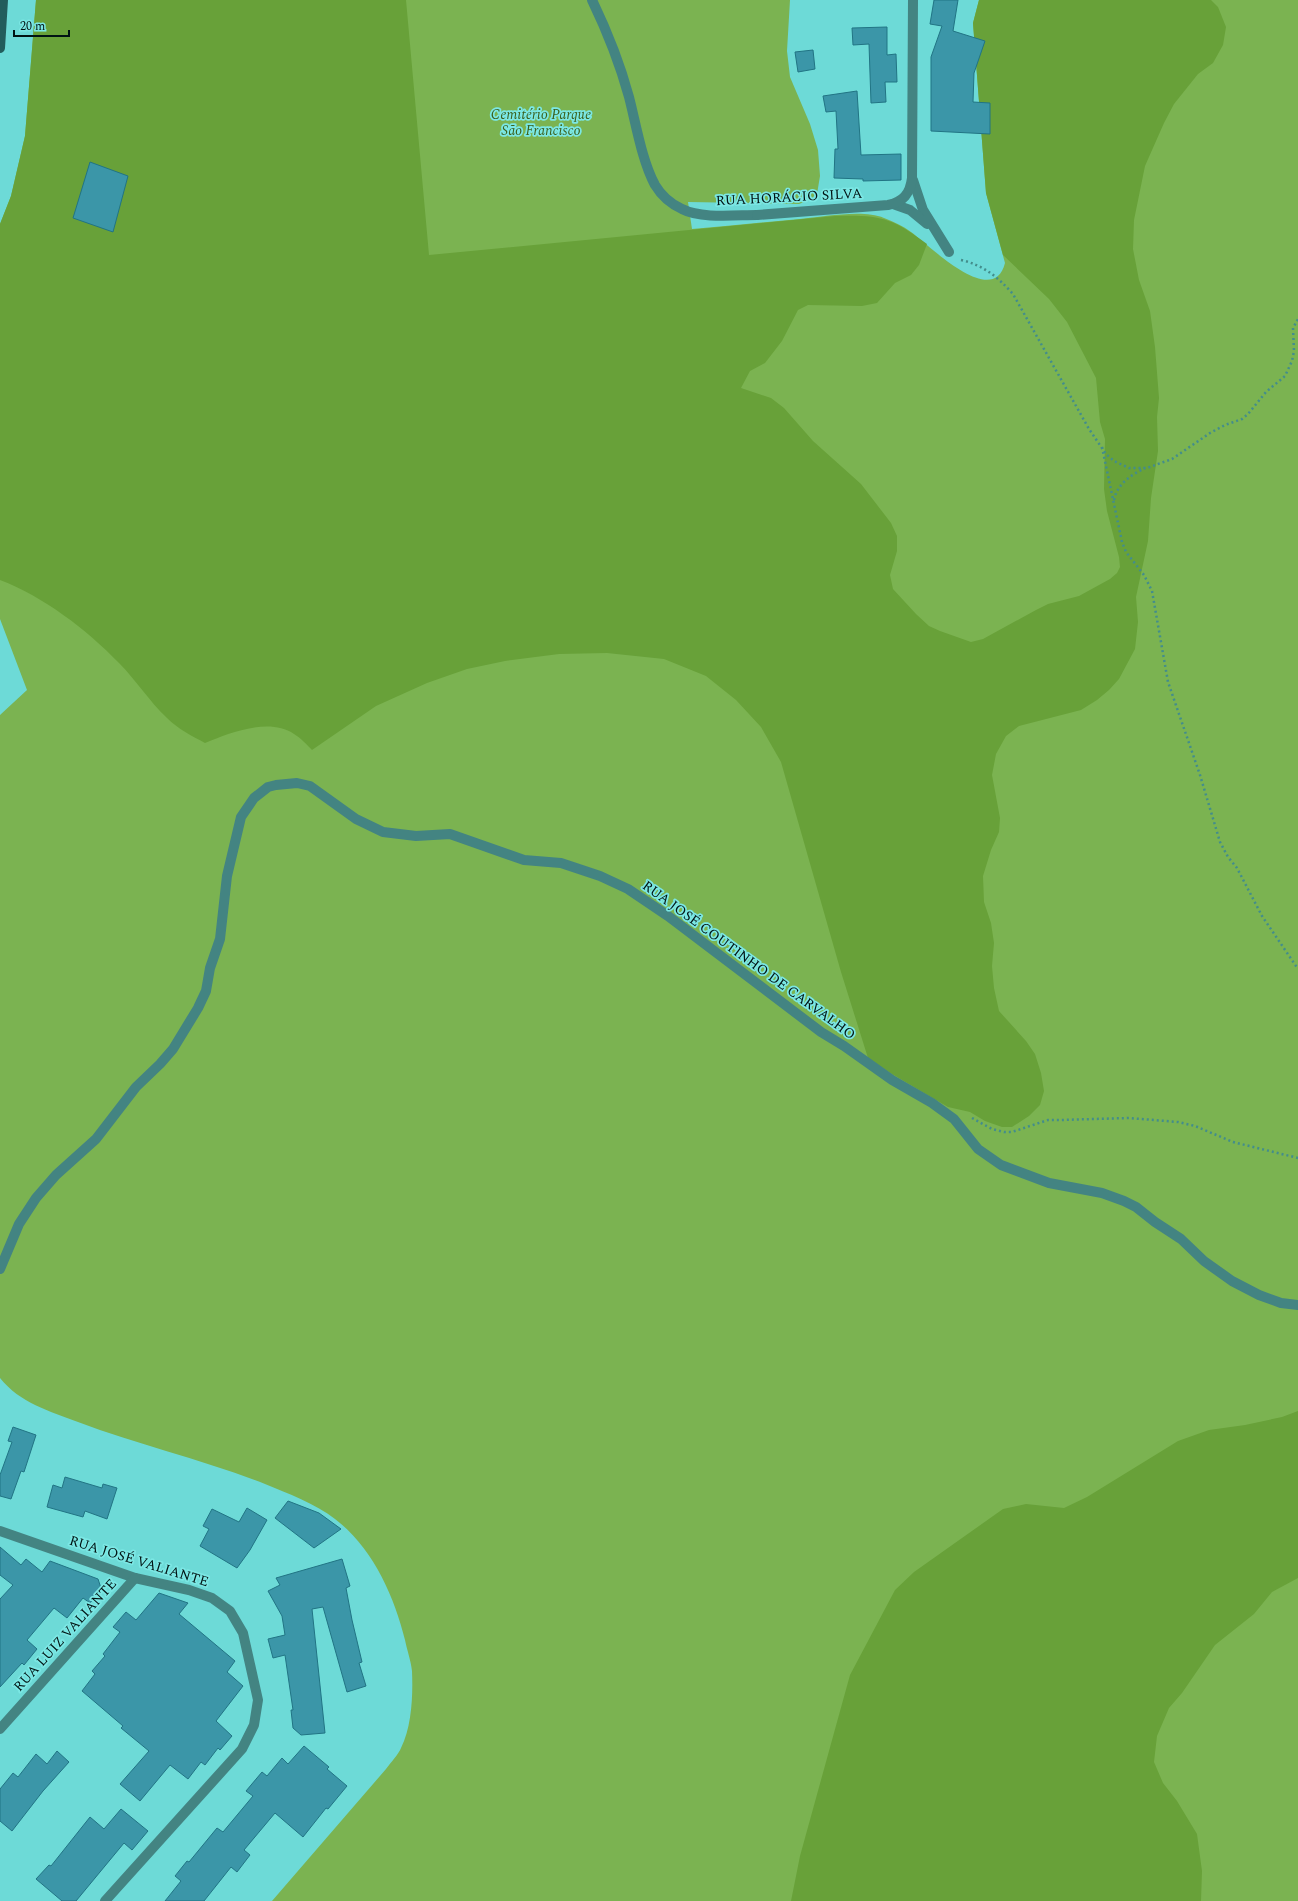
<svg xmlns="http://www.w3.org/2000/svg" width="1298" height="1901" viewBox="0 0 1298 1901" font-family="Spectral,serif">
	<style>
		.green { fill: #7bb351 }
		.forest { fill: #68a139 }
		.building { fill: #3b96a8; stroke: #217484 }
		.lines { fill: none; stroke-linecap: round; stroke-linejoin: round }
		.path { stroke: #438d8c; stroke-width: 2.5; stroke-dasharray: 2 3; stroke-linecap: butt }
		.lane { stroke: #438482; stroke-width: 10 }
		.street { stroke: #438482; stroke-width: 10 }
		.secondary { stroke: #225d5c; stroke-width: 10 }
		.labels { text-anchor: middle; dominant-baseline: central; stroke-width: 3.5; stroke-linejoin: round; paint-order: stroke }
		.park-label { font-size: 14px; font-style: italic; fill: #3b601b; stroke: #7be7e4 }
		.street-label { font-size: 14px; fill: #001313; stroke: #7be7e4 }
	</style>
	<rect width="100%" height="100%" fill="#6ddad7"/>
	<!-- green -->
	<path class="green" d="M36,0H790L787,51L790,77L810,124L818,150L820,176L817,194L809,200L799,204L688,202L692,229C728,226 764,222 800,219C824,217 862,209 884,218C894,222 903,226 911,232C929,245 993,310 1005,263L986,193L973,23L979,0H1298V1901H272L386,1769C391,1762 398,1755 401,1748C412,1726 413,1695 412,1671C411,1661 407,1650 405,1640C394,1595 372,1547 335,1519C316,1504 287,1493 265,1484C204,1460 139,1445 78,1422C49,1411 20,1403 0,1378V715L27,690L0,619V224L11,196L25,136Z"/>
	<!-- forest -->
	<g class="forest">
		<path d="M36,0H406L429,255L835,216C880,215 891,217 927,244L919,265L911,275L895,283L877,303L862,306L808,305L798,310L782,341L765,363L750,371L741,388L771,398L784,408L813,441L861,484L891,523L897,536V551L890,575L893,589L916,614L929,626L940,631L971,642L983,639L1036,610L1048,604L1079,596L1110,579L1117,573L1120,567L1119,557L1107,511L1104,489L1105,439L1100,422L1096,378L1067,322L1049,299L1003,255L986,193L973,23L979,0H1211L1218,7L1226,27L1223,45L1213,63L1198,74L1174,104L1164,123L1145,166L1134,220L1133,249L1139,280L1150,311L1155,347L1159,398L1157,417L1158,451L1151,498L1148,541L1136,597L1138,622L1135,649L1119,679L1109,690L1097,700L1081,710L1019,726L1006,736L996,754L992,775L1000,818L999,832L991,850L983,876L984,902L991,923L994,943L992,966L994,988L999,1011L1026,1041L1035,1054L1041,1073L1044,1091L1040,1105L1029,1116L1012,1127H1002L985,1121L970,1112L948,1107L892,1074L868,1058L841,972L781,762L761,727L736,700L706,676L664,659L607,653L559,654L505,661L467,669L427,683L376,706L312,750C307,745 301,738 294,734C269,717 230,733 205,743C192,736 178,729 167,718C149,701 136,680 119,663C86,629 44,597 0,580V224L11,196L25,136Z"/>
		<polygon points="1298,1411 1298,1578 1272,1592 1254,1614 1215,1645 1182,1693 1169,1708 1157,1736 1154,1762 1163,1783 1177,1801 1197,1834 1202,1871 1201,1901 791,1901 800,1856 850,1675 895,1590 914,1572 1003,1509 1026,1504 1064,1508 1087,1497 1178,1441 1209,1430 1245,1425 1282,1417"/>
	</g>
	<!-- building -->
	<g class="building">
		<polygon points="934,0 958,0 953,31 985,41 974,73 973,102 990,103 990,134 931,131 931,57 942,26 930,24"/>
		<polygon points="887,27 887,55 896,54 897,82 885,82 886,102 871,103 869,44 853,45 852,28"/>
		<polygon points="813,50 815,69 798,72 795,52"/>
		<polygon points="857,91 861,155 901,154 901,180 863,181 863,179 834,178 835,149 838,149 836,111 826,112 823,96"/>
		<polygon points="90,162 128,176 113,232 73,218"/>
		<polygon points="13,1427 36,1435 24,1472 21,1471 11,1499 0,1496 0,1475 12,1442 8,1441"/>
		<polygon points="65,1477 102,1488 103,1484 117,1488 107,1519 85,1511 83,1517 47,1507 53,1485 62,1488"/>
		<polygon points="288,1501 319,1513 341,1529 314,1548 275,1518"/>
		<polygon points="247,1508 267,1520 250,1550 237,1568 200,1546 209,1529 203,1526 212,1509 239,1522"/>
		<polygon points="0,1547 21,1565 26,1559 42,1572 50,1561 98,1579 101,1588 90,1603 83,1598 67,1618 54,1608 27,1640 37,1649 24,1665 22,1663 0,1687 0,1599 13,1585 0,1575"/>
		<polygon points="342,1559 350,1586 346,1588 352,1620 362,1662 359,1663 366,1686 347,1692 323,1607 312,1609 325,1733 301,1735 293,1728 291,1710 293,1710 285,1655 273,1658 268,1639 285,1635 282,1616 268,1591 280,1585 276,1578"/>
		<polygon points="159,1593 188,1603 179,1614 235,1661 227,1672 243,1686 216,1721 232,1736 220,1750 218,1748 205,1765 201,1762 188,1779 170,1765 140,1801 120,1784 149,1751 121,1728 123,1726 82,1691 95,1674 92,1671 105,1656 103,1654 120,1632 113,1627 126,1612 136,1620"/>
		<polygon points="304,1746 329,1767 327,1769 347,1786 328,1809 326,1808 303,1837 275,1813 244,1850 250,1855 237,1872 231,1867 204,1901 165,1901 181,1881 175,1876 187,1861 189,1862 217,1828 223,1832 253,1796 246,1791 262,1772 267,1776 282,1758 288,1764"/>
		<polygon points="57,1751 69,1762 43,1791 12,1831 0,1821 0,1789 13,1773 18,1777 36,1754 47,1764"/>
		<polygon points="121,1809 148,1831 132,1850 124,1843 76,1901 62,1901 36,1879 49,1865 51,1866 90,1817 104,1829"/>
	</g>
	<g class="lines">
		<!-- path -->
		<g class="path">
			<path d="M961,260C983,265 998,277 1013,294L1089,429L1106,454L1114,461L1129,468H1147L1172,459L1210,433L1225,425L1242,419L1248,414L1266,392L1285,376L1292,361L1294,351L1293,328L1298,319"/>
			<polyline points="1102,447 1122,542 1126,552 1144,575 1152,591 1168,682 1200,775 1220,842 1228,857 1237,868 1262,916 1298,969"/>
			<path d="M1114,500C1117,484 1131,475 1145,468"/>
			<polyline points="972,1118 992,1129 1004,1132 1012,1132 1048,1120 1060,1120 1129,1118 1178,1122 1195,1126 1233,1142 1298,1158"/>
		</g>
		<!-- lane -->
		<path class="lane" d="M592,0C607,31 620,64 629,97C636,124 642,161 655,185C661,195 671,204 682,209C701,219 736,215 757,215"/>
		<!-- street -->
		<g class="street">
			<polyline points="913,180 923,210 949,252"/>
			<polyline points="893,204 910,210 927,224"/>
			<path d="M757,215L888,205C903,202 910,194 912,178L913,0"/>
			<polyline points="0,1269 19,1224 36,1198 56,1175 96,1139 136,1087 160,1064 173,1049 198,1008 206,991 210,968 220,939 227,876 241,817 254,798 268,787 276,785 297,783 310,786 356,819 383,832 416,836 450,834 524,860 561,863 600,876 628,889 668,916 821,1032 844,1046 892,1080 932,1103 954,1119 978,1149 1001,1165 1049,1183 1102,1193 1124,1201 1136,1207 1155,1222 1181,1239 1204,1261 1232,1281 1259,1295 1281,1303 1298,1305"/>
			<polyline points="0,1531 135,1578 189,1590 212,1598 230,1611 243,1633 258,1700 254,1725 242,1749 105,1901"/>
			<polyline points="0,1729 135,1578"/>
		</g>
		<!-- secondary -->
		<polyline class="secondary" points="0,48 3,0"/>
	</g>
	<g class="labels">
		<!-- park labels -->
		<g class="park-label">
			<text x="541" y="114">Cemitério Parque<tspan x="541" dy="16">São Francisco</tspan></text>
		</g>
		<!-- street labels -->
		<g class="street-label">
			<text transform="translate(789 197) rotate(-3)">RUA HORÁCIO SILVA</text>
			<text transform="translate(749 960) rotate(36)">RUA JOSÉ COUTINHO DE CARVALHO</text>
			<text transform="translate(139 1561) rotate(17)">RUA JOSÉ VALIANTE</text>
			<text transform="translate(65 1635) rotate(-48)">RUA LUIZ VALIANTE</text>
		</g>
	</g>
	<!-- scale -->
	<path d="M14 30v6h55v-6" fill="none" stroke="#001313" stroke-width="2"/>
	<text x="20" y="30" font-size="12" fill="#001313" stroke="#7be7e4" stroke-width="3" paint-order="stroke">20 m</text>
</svg>
